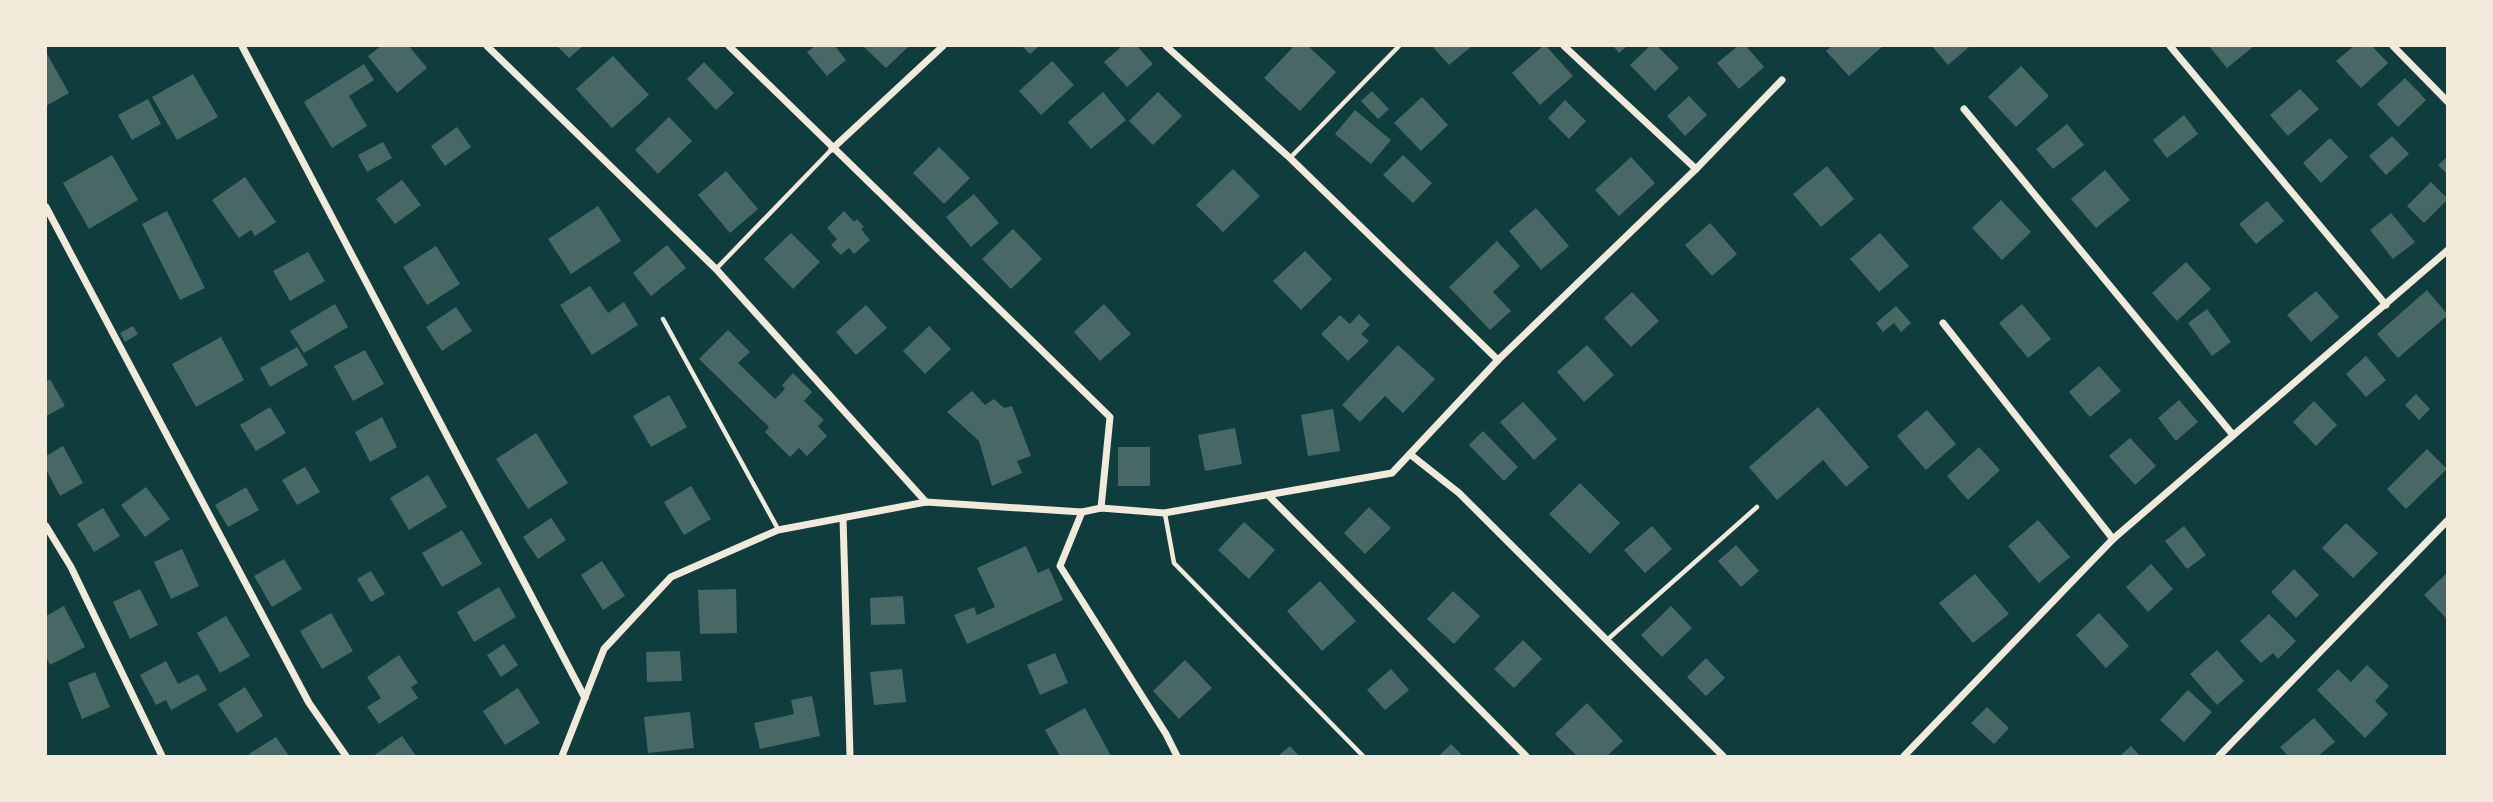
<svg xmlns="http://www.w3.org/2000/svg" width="2493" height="802" viewBox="0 0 2493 802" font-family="'Source Sans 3',sans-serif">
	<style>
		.building { fill: #486865 }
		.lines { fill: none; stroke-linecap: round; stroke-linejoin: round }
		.service { stroke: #f1e9da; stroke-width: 4.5 }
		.minor { stroke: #f1e9da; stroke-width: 7 }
	</style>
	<rect width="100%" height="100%" fill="#0f3d3e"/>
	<!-- building -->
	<g class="building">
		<polygon points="381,46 409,46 427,68 397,93 368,56"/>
		<polygon points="557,46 583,46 569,58"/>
		<polygon points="815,46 835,46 846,60 827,76 807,52"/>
		<polygon points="863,46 909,46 886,68"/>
		<polygon points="1022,46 1039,46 1030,54"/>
		<polygon points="1122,46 1137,46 1153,64 1127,87 1104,62"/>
		<polygon points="1294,46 1308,46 1336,72 1300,111 1264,78"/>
		<polygon points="1432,46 1472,46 1449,65"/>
		<polygon points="1543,46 1546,46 1573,76 1540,105 1512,73"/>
		<polygon points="1613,46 1627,46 1619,53"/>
		<polygon points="1650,46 1657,46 1679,68 1655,91 1630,65"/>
		<polygon points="1738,46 1746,46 1764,67 1739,89 1717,63"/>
		<polygon points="1832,46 1883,46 1849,76 1826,51"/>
		<polygon points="1932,46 1968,46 1969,47 1948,65"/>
		<polygon points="2209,46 2254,46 2227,68"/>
		<polygon points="2354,46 2372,46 2388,63 2361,88 2336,61"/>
		<polygon points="47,54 69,93 46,106 46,55"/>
		<polygon points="613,56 649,95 612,128 576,89"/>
		<polygon points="1052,61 1074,85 1041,115 1019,91"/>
		<polygon points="704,62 734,93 716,110 687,79"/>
		<polygon points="364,64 374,80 349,96 367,126 332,148 304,102"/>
		<polygon points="2021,66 2049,96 2016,127 1988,97"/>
		<polygon points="193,74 218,117 177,140 152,97"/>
		<polygon points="2405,78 2426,100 2398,127 2377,104"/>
		<polygon points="2300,89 2319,109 2288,136 2270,115"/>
		<polygon points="1372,91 1389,109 1378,119 1361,101"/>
		<polygon points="1103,92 1126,120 1091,149 1068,122"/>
		<polygon points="1158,92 1182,116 1153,145 1129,121"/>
		<polygon points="1689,96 1707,115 1685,136 1667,116"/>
		<polygon points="1422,97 1448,125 1421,151 1394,123"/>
		<polygon points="148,99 161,124 132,140 118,115"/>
		<polygon points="1565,100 1586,121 1569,139 1548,118"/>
		<polygon points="1355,110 1391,140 1371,164 1335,134"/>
		<polygon points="2184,115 2198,134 2167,158 2153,140"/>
		<polygon points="669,117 692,141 658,174 635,150"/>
		<polygon points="2067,124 2084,145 2053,169 2036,149"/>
		<polygon points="457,127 471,147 445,166 431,146"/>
		<polygon points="2392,136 2409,154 2386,175 2369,156"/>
		<polygon points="2330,138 2348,157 2321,183 2303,163"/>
		<polygon points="383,142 392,158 367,172 358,155"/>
		<polygon points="939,147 970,178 944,204 913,173"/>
		<polygon points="112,155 138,200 89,229 63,183"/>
		<polygon points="1403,155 1432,183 1413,203 1383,175"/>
		<polygon points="2448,156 2448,175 2438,165"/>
		<polygon points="1631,157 1655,183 1619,216 1595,190"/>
		<polygon points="1827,166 1854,199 1821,227 1793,194"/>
		<polygon points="1233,169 1260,196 1223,232 1196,205"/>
		<polygon points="2105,170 2130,200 2096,228 2071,199"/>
		<polygon points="726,171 758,209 730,233 698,195"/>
		<polygon points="245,177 276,222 255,236 251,230 239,238 212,200"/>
		<polygon points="402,180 421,205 395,224 376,199"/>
		<polygon points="2431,182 2448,199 2424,223 2407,206"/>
		<polygon points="974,194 999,223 971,247 946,217"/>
		<polygon points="2001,200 2031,232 2002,260 1972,228"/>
		<polygon points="2267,201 2284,221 2256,244 2239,224"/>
		<polygon points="598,206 621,241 571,274 548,239"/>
		<polygon points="1536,208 1569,246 1541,270 1509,231"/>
		<polygon points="167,211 205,288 180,300 142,224"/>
		<polygon points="844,211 854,222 857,219 864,227 861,229 870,240 854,254 849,248 841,255 831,245 837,239 827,228"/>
		<polygon points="2391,213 2415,242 2393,259 2370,230"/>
		<polygon points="1710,223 1737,254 1712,276 1685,245"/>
		<polygon points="1013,229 1042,259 1011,289 982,259"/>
		<polygon points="791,233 820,262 793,289 764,259"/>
		<polygon points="1880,233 1909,266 1879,292 1850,259"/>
		<polygon points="1497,241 1520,266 1493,292 1511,311 1490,330 1449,287"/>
		<polygon points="667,245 686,268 651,296 633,273"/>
		<polygon points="436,246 460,284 427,305 403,267"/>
		<polygon points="1305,251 1332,279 1301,310 1273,281"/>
		<polygon points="308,252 325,281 290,301 273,271"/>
		<polygon points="2186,262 2211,289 2177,321 2152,293"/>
		<polygon points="590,286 608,313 624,302 638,325 592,355 560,305"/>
		<polygon points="2427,290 2448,315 2398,358 2377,334"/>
		<polygon points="2316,291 2339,317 2311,342 2287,315"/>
		<polygon points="1632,292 1659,321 1631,347 1604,318"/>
		<polygon points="335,304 348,327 304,353 290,331"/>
		<polygon points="1104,304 1131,334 1100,361 1074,332"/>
		<polygon points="2022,304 2051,339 2028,358 1999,323"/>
		<polygon points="866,305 887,328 856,355 836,332"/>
		<polygon points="1896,306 1911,323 1901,332 1894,323 1883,332 1876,323"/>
		<polygon points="456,307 472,331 442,351 426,327"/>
		<polygon points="2207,309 2231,342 2212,356 2188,323"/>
		<polygon points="1359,314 1370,325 1361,334 1369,341 1348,361 1321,334 1340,315 1350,324"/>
		<polygon points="133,326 138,334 125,342 120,333"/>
		<polygon points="929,326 951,349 925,374 903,351"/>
		<polygon points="728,330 750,352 738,363 775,399 785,389 782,385 793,373 812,392 804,401 824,420 818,426 827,436 807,456 799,448 790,457 765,432 769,427 699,359"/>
		<polygon points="221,337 244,380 196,407 172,364"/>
		<polygon points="1398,345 1435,379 1403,413 1385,396 1360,422 1342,405"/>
		<polygon points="1587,345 1614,375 1584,402 1557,372"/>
		<polygon points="297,347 308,365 270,387 260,368"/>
		<polygon points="365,350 384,384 353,401 334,366"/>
		<polygon points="2366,356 2386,380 2366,397 2346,374"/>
		<polygon points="2099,366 2121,391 2090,417 2069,392"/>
		<polygon points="50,379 65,406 46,416 46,382"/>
		<polygon points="972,391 985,405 994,399 1004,408 1012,406 1031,456 1017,461 1022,473 992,486 979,441 947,412"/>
		<polygon points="2416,394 2430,409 2419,420 2405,405"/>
		<polygon points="669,395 687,427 651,447 633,416"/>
		<polygon points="2179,400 2198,422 2176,441 2158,418"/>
		<polygon points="2314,401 2337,425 2316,446 2293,422"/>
		<polygon points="1523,402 1557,439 1534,460 1500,422"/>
		<polygon points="270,407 286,433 256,451 240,425"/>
		<polygon points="1818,407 1869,467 1846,487 1823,460 1777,500 1749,467"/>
		<polygon points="1333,409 1340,451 1308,456 1301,415"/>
		<polygon points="1927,410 1956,444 1926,470 1897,436"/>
		<polygon points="382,417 397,447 370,462 355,432"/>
		<polygon points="1235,428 1242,464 1205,471 1198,435"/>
		<polygon points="1483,431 1518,467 1504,481 1469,445"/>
		<polygon points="536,433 568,483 528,509 496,459"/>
		<polygon points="2130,438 2156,466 2135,485 2109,456"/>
		<polygon points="63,446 83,483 60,496 46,469 46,456"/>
		<rect x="1118" y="447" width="32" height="39"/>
		<polygon points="1979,447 2000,470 1968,500 1947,476"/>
		<polygon points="2427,449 2447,469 2406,509 2387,489"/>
		<polygon points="305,467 320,492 297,505 282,480"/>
		<polygon points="428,475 447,507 409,530 390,498"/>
		<polygon points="1580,483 1620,523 1590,554 1549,514"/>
		<polygon points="691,486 711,519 684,535 664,502"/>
		<polygon points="146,487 170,519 145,537 121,505"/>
		<polygon points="246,487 259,510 228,527 215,505"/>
		<polygon points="1369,507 1391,528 1365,554 1344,533"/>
		<polygon points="103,508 120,536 94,552 77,524"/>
		<polygon points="551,518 566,540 538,559 523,537"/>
		<polygon points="2038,520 2070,557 2039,583 2008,546"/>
		<polygon points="1244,522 1275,550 1249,579 1218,550"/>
		<polygon points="2346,523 2378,553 2353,578 2322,548"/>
		<polygon points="1652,526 1672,549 1645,573 1624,550"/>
		<polygon points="2184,526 2206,555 2187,569 2165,541"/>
		<polygon points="462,530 482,564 442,587 422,553"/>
		<polygon points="1736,545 1759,571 1741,587 1718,561"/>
		<polygon points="1026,546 1038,573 1049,568 1063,600 967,644 954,615 974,607 977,615 995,607 977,568"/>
		<polygon points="182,549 199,586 171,599 154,562"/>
		<polygon points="284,559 302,589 272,607 254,576"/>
		<polygon points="602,561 625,596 603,610 581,575"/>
		<polygon points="2151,564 2173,589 2148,612 2126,587"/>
		<polygon points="2294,569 2319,595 2296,618 2271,592"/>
		<polygon points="371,571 385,594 371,602 357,579"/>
		<polygon points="2448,572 2448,620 2424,595"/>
		<polygon points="1975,574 2009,614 1973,643 1939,603"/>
		<polygon points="1320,581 1356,621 1322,651 1287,611"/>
		<polygon points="499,587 516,617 474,642 457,612"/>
		<polygon points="140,589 158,625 130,639 113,602"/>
		<polygon points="736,589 737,633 700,634 698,590"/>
		<polygon points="1453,591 1480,616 1454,644 1427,619"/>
		<polygon points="903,596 905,624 871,625 870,598"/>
		<polygon points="64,606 85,647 50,665 46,656 46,616"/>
		<polygon points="1671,606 1692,628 1662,657 1641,635"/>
		<polygon points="331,613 353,651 322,669 300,631"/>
		<polygon points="2099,613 2129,646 2106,668 2076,635"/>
		<polygon points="2269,614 2296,641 2278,659 2273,653 2261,663 2240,641"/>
		<polygon points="226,616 250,656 220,673 197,633"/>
		<polygon points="1523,640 1542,659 1514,688 1494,669"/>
		<polygon points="504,644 518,665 501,677 487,655"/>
		<polygon points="2217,650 2244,681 2217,705 2190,674"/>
		<polygon points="680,651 682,681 647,682 646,652"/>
		<polygon points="1055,653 1068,683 1040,695 1027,665"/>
		<polygon points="399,655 418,683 411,687 418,698 379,724 367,707 381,698 367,677"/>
		<polygon points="1706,658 1725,678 1706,696 1687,677"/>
		<polygon points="1185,660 1212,688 1179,719 1153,691"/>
		<polygon points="166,661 178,684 198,674 207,690 171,710 166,700 156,705 140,675"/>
		<polygon points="2367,665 2389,686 2375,701 2388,714 2365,738 2317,690 2338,669 2351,682"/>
		<polygon points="902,669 906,702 874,705 870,672"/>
		<polygon points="1391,669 1409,690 1385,710 1367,690"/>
		<polygon points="95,672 110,707 82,719 68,683"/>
		<polygon points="245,687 263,716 237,733 218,704"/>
		<polygon points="518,688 540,723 505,745 483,711"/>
		<polygon points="2188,690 2212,712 2184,742 2160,720"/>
		<polygon points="812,696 820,736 760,749 754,723 794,714 791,700"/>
		<polygon points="1587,703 1623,741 1607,756 1577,756 1555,734"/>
		<polygon points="1987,707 2009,728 1994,744 1971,723"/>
		<polygon points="1085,708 1111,756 1060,756 1045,730"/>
		<polygon points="690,712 694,748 648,753 644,717"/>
		<polygon points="2314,718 2335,742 2318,756 2288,756 2280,747"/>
		<polygon points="402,736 416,756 373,756"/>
		<polygon points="276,737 289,756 250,756 249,754"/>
		<polygon points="1451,744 1463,756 1439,756"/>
		<polygon points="1290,746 1299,756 1278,756"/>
		<polygon points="2131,746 2140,756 2120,756"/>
	</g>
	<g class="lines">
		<!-- service -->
		<g class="service">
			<polyline points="1290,158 1399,46"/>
			<polyline points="716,269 832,149"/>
			<polyline points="663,319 778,529"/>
			<polyline points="1165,514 1174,563 1363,756"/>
			<polyline points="1607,640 1757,507"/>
		</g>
		<!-- minor -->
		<g class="minor">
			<polyline points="242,46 585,698"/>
			<polyline points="487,46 716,269 926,502"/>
			<polyline points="729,46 1110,417 1101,508"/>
			<polyline points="1166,46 1290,158 1498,360"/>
			<polyline points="1564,46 1696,169"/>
			<polyline points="2170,46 2386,305"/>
			<polyline points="2393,46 2448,102"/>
			<polyline points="1964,109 2233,435"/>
			<polyline points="832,149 943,46"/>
			<polyline points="46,207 309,703 346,756"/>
			<polyline points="1943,323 2113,539"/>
			<polyline points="1411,455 1459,493 1723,756"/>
			<polyline points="1269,496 1526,756"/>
			<polyline points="1082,512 1060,566 1166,734 1177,756"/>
			<polyline points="843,518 850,756"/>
			<polyline points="46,526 71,567 162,756"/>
			<polyline points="562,756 604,649 671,577 778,530 926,502 1082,512 1101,508 1164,513 1392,473 1498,360 1696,169 1782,80"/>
			<polyline points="1904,756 2113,539 2448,250"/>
			<polyline points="2219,756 2448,520"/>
		</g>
	</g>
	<!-- border -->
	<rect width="2493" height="802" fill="none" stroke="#f1e9da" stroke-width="94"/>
</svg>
